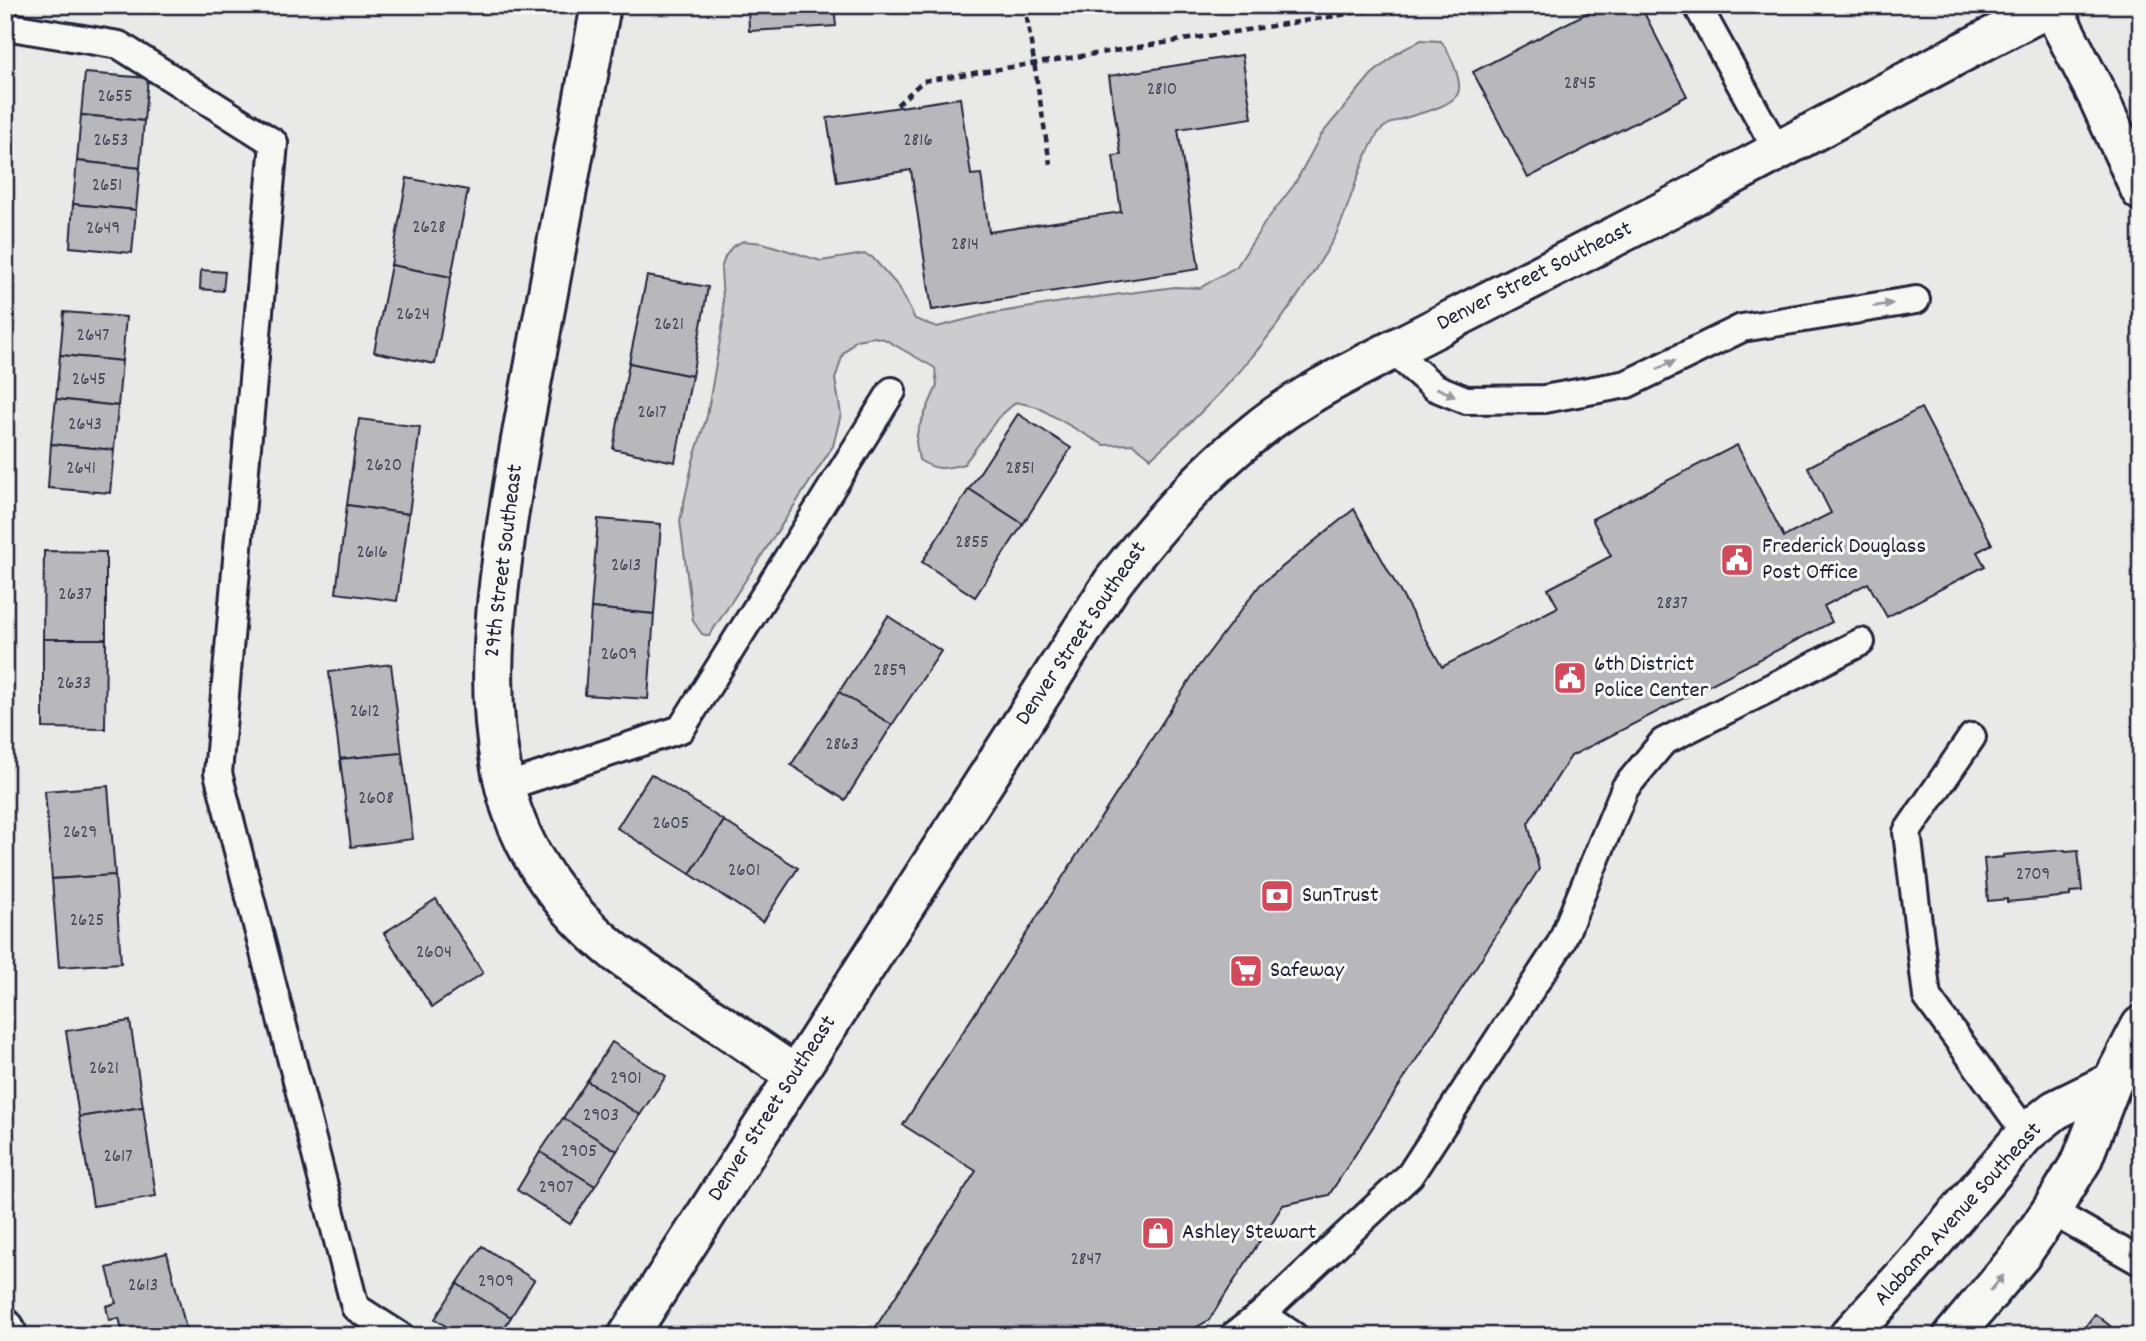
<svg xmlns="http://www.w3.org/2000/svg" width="2146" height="1341" viewBox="0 0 2146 1341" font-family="Dekko,sans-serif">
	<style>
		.green { fill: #ccccce; stroke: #777784; stroke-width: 2 }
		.building { fill: #b8b8bc; stroke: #22223b; stroke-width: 2 }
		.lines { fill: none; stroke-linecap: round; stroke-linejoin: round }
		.lane-casing { stroke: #22223b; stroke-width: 32 }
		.street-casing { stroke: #22223b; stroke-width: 44 }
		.secondary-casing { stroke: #22223b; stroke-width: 44 }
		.path { stroke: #22223b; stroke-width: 4.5; stroke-dasharray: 7 5; stroke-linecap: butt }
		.lane { stroke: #f6f6f2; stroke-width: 26 }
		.street { stroke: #f6f6f2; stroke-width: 38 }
		.secondary { stroke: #f6f6f2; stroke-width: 38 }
		.oneway { fill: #9797a0 }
		.labels { text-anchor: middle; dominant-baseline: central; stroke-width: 6; stroke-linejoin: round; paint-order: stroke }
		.number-label { font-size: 19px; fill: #48485b }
		.street-label { font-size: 23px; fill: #22223b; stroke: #f6f6f2 }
		.poi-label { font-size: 23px; fill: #22223b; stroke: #f6f6f2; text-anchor: start }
	</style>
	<rect width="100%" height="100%" fill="#e9e9e7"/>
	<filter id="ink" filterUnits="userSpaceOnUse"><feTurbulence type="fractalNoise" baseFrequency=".0143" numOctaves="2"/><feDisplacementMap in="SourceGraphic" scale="14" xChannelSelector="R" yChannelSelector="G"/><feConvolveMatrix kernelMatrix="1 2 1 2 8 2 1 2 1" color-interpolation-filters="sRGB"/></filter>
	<g filter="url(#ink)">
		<!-- green -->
		<path class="green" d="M1421,40L1441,41C1448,50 1465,84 1457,95C1443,114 1396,114 1381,130C1377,133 1375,139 1372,144C1355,175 1349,212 1332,242C1295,305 1251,364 1198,415C1183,430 1167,443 1151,458L1133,444L1104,445L1037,407L1016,402L998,418L964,464C944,469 937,471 919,460L916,442L918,429L937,386L935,368L884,339L874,337L856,340L843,354L835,379L841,414L833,446L709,636L702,634L693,621L680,521L693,461L707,416L724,317L721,269L725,257L732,247L743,241L763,243L821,261L864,254L872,257L899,287L915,319L937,327L988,314L1075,300L1175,287L1200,288L1237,266L1266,221L1294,185L1321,135L1371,75L1397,53Z"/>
		<!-- building -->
		<g class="building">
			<polygon points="748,5 834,5 836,26 749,31"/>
			<polygon points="1602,5 1640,5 1687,96 1528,178 1473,72"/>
			<polygon points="1242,55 1252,118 1178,129 1199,269 932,310 911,170 837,182 827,118 960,98 971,175 981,174 989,232 1121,212 1113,156 1121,155 1109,76"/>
			<polygon points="85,73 148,78 144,121 81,115"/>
			<polygon points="81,115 144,121 140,168 77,161"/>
			<polygon points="77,161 140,168 136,210 73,204"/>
			<polygon points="407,178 468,190 451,277 391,265"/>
			<polygon points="73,204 136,210 132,253 70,247"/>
			<polygon points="391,265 451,277 435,364 374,352"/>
			<polygon points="201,270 225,272 223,291 200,289"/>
			<polygon points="647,276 708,287 692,376 629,363"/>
			<polygon points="64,312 126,317 122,361 60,355"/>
			<polygon points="60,355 122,361 118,406 56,399"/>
			<polygon points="629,363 692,376 675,462 613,449"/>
			<polygon points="56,399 118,406 114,450 51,444"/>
			<polygon points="1921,408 1992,544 1977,552 1985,566 1887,617 1868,583 1824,606 1832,622 1571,756 1528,823 1539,869 1329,1195 1283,1205 1209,1320 1181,1336 870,1336 976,1171 903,1125 1198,667 1260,585 1354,509 1442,667 1558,607 1548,589 1611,556 1592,519 1737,445 1784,537 1831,513 1808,467"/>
			<polygon points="1018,414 1071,448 1023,524 969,489"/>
			<polygon points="359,419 420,427 409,514 347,505"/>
			<polygon points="51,444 114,450 110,493 48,488"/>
			<polygon points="969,489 1023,524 975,597 922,562"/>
			<polygon points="347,505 409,514 397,601 336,593"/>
			<polygon points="598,519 661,524 654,614 591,608"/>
			<polygon points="44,551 106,552 106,639 43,639"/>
			<polygon points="591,608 654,614 648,699 585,695"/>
			<polygon points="888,616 941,651 892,725 839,692"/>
			<polygon points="43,639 106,639 105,729 43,728"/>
			<polygon points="391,664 402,753 340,759 329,672"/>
			<polygon points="839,692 892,725 845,800 791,765"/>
			<polygon points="402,753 413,839 351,847 340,759"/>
			<polygon points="651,774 724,821 690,874 617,828"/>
			<polygon points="108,786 115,875 52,879 45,791"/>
			<polygon points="724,821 798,868 763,922 690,874"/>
			<polygon points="2065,850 2066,851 2078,850 2082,891 2070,892 2070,896 2007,902 2007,899 1988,901 1984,859 2003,857 2003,855"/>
			<polygon points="115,875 121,963 59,967 52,879"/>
			<polygon points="436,899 483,973 432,1007 384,933"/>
			<polygon points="130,1021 143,1107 79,1117 66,1031"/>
			<polygon points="612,1042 666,1076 640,1115 587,1081"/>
			<polygon points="587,1081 640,1115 617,1151 563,1118"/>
			<polygon points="143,1107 156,1196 93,1206 79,1117"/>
			<polygon points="563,1118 617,1151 595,1186 540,1152"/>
			<polygon points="540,1152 595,1186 570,1224 517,1190"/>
			<polygon points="482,1246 534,1280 511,1317 457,1284"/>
			<polygon points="167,1253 188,1336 124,1336 119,1318 109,1320 106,1306 116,1303 107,1268"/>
			<polygon points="457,1284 511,1317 499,1336 461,1336 435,1319"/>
			<polygon points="2095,1314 2123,1336 2078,1336"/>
		</g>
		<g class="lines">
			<defs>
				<g id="lane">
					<polyline points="1697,5 1778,152"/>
					<polyline points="5,26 119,45 274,143 218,773 355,1307 400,1336"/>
					<polyline points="1393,351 1434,387 1466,400 1544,399 1627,384 1742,328 1916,300"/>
					<polyline points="1972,737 1907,832 1927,997 2026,1133"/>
					<polyline points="505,787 681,729 892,391"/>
					<polyline points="2051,1211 2141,1262"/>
					<polyline points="1262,1314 1294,1336"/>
					<polyline points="1233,1336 1262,1314 1410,1175 1561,943 1625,788 1663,742 1861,642"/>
				</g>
				<g id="street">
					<path d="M601,5C579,125 557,244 535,363C524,424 512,484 504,546C493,626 486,707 505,787C521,854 565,912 618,954L795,1075"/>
					<polyline points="5,1329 7,1336"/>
					<path d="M628,1336L1113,582C1156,527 1200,476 1255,432C1305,391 1370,362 1428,332C1510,290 1591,249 1672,207C1799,141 1924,70 2052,6"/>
				</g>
				<g id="secondary">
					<polyline points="2051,5 2098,97 2141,191"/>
					<polyline points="1849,1336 1908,1272 2026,1133 2055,1110 2112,1082"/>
					<polyline points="1953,1336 2021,1255 2051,1211 2082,1160 2112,1082 2141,1026"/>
				</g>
			</defs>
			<!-- lane casing -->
			<use href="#lane" class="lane-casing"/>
			<!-- street casing -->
			<use href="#street" class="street-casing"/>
			<!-- secondary casing -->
			<use href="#secondary" class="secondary-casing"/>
			<!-- path -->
			<g class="path">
				<polyline points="1025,5 1050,164"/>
				<polyline points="897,105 923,81 1405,5"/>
			</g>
			<!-- lane -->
			<use href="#lane" class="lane"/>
			<!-- street -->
			<use href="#street" class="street"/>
			<!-- secondary -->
			<use href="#secondary" class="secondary"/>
		</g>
		<!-- one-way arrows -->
		<defs><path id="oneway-solid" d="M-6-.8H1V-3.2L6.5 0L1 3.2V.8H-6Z" transform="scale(1.75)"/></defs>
		<g class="oneway">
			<use href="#oneway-solid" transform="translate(1883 305) rotate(-9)"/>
			<use href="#oneway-solid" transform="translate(1666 365) rotate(-26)"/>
			<use href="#oneway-solid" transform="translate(1446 392) rotate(23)"/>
			<use href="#oneway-solid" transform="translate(1997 1283) rotate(-50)"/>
		</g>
	</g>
	<!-- icons -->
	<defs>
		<symbol id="civic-square" viewBox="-11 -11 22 22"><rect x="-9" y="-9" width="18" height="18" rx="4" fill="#d1495b" stroke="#f6f6f2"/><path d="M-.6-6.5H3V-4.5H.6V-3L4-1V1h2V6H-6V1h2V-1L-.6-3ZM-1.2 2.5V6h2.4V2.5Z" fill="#fff"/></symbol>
		<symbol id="bank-square" viewBox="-11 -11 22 22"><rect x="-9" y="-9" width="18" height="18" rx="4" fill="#d1495b" stroke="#f6f6f2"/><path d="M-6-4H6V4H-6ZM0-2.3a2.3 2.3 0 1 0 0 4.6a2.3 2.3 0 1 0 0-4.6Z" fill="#fff"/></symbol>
		<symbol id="supermarket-square" viewBox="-11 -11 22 22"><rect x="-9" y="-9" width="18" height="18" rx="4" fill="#d1495b" stroke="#f6f6f2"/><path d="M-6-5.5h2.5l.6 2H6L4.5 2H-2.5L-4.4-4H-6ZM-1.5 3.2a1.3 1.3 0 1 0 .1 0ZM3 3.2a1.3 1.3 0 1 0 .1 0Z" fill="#fff"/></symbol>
		<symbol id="shop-square" viewBox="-11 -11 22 22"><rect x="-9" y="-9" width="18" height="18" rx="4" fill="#d1495b" stroke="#f6f6f2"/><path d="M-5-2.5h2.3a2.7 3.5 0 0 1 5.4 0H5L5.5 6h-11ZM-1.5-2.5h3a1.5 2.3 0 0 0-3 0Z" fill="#fff"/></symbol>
	</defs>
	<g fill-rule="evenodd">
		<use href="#civic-square" x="1718" y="541" width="38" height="38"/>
		<use href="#civic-square" x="1551" y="659" width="38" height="38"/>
		<use href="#bank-square" x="1258" y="877" width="38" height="38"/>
		<use href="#supermarket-square" x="1227" y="952" width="38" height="38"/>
		<use href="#shop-square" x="1139" y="1214" width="38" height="38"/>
	</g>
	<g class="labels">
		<!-- number labels -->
		<g class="number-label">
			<text x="1580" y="84">2845</text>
			<text x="1162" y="90">2810</text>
			<text x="115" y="97">2655</text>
			<text x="111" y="141">2653</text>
			<text x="918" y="141">2816</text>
			<text x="107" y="186">2651</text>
			<text x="429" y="228">2628</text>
			<text x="103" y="229">2649</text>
			<text x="965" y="245">2814</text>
			<text x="413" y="315">2624</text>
			<text x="669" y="325">2621</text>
			<text x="93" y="336">2647</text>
			<text x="89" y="380">2645</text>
			<text x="652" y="413">2617</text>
			<text x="85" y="425">2643</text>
			<text x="384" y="466">2620</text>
			<text x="81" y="469">2641</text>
			<text x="1020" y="469">2851</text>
			<text x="972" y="543">2855</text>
			<text x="372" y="553">2616</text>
			<text x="626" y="566">2613</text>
			<text x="75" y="595">2637</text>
			<text x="1672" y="604">2837</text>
			<text x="619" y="655">2609</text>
			<text x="890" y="671">2859</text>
			<text x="74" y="684">2633</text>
			<text x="365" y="712">2612</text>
			<text x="842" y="745">2863</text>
			<text x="376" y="799">2608</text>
			<text x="671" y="824">2605</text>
			<text x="80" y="833">2629</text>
			<text x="744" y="871">2601</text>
			<text x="2033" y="875">2709</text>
			<text x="87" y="921">2625</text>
			<text x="434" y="953">2604</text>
			<text x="104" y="1069">2621</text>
			<text x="626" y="1079">2901</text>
			<text x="601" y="1116">2903</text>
			<text x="579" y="1152">2905</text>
			<text x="118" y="1157">2617</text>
			<text x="556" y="1188">2907</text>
			<text x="1086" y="1260">2847</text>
			<text x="496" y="1282">2909</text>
			<text x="143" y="1286">2613</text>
		</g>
		<!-- street labels -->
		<g class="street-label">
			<text transform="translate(1535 277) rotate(-27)">Denver Street Southeast</text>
			<text transform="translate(505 561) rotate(-83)">29th Street Southeast</text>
			<text transform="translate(1082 634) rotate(-56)">Denver Street Southeast</text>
			<text transform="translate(773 1109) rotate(-57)">Denver Street Southeast</text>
			<text transform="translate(1959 1215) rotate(-48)">Alabama Avenue Southeast</text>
		</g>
		<!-- poi labels -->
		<g class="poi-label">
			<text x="1762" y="547">Frederick Douglass<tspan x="1762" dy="26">Post Office</tspan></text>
			<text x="1594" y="665">6th District<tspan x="1594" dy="26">Police Center</tspan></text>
			<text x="1302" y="896">SunTrust</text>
			<text x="1270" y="971">Safeway</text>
			<text x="1182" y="1233">Ashley Stewart</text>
		</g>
	</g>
	<!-- margin -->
	<rect width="2146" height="1341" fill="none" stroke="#f6f6f2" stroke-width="28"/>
	<rect x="14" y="14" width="2118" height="1313" fill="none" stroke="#22223b" stroke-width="2.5" filter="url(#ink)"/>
</svg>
